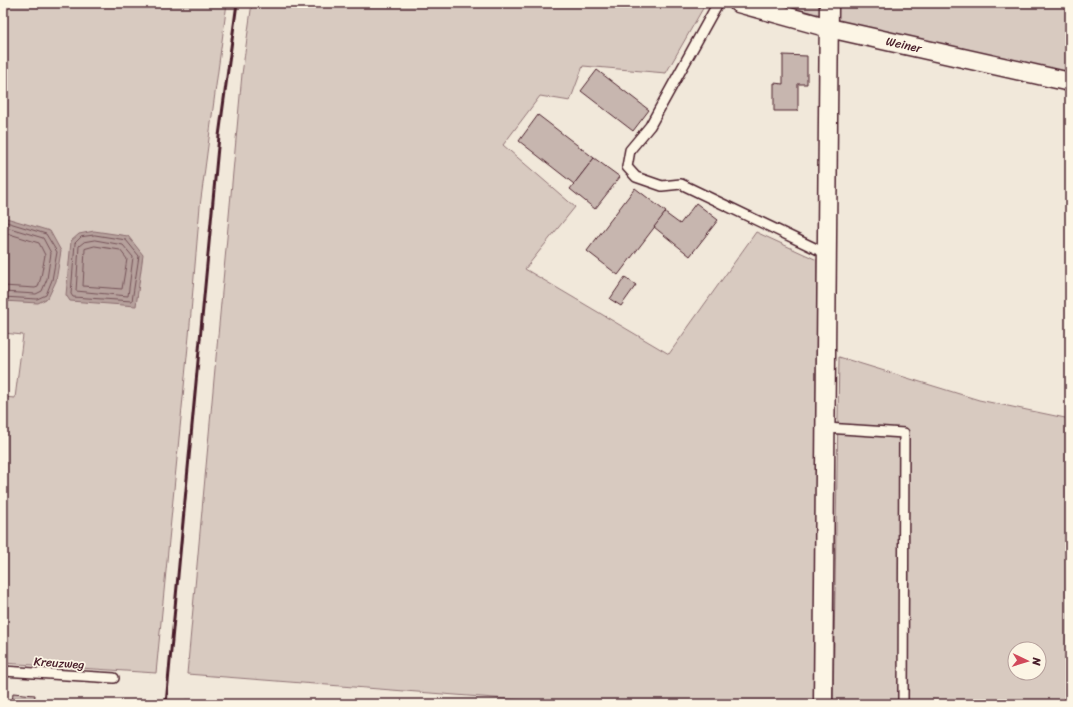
<svg xmlns="http://www.w3.org/2000/svg" width="1073" height="707" viewBox="0 0 1073 707" font-family="Sriracha,sans-serif">
	<style>
		.built { fill: #e4d9cd }
		.green { fill: #d8cac0; stroke: #917476; fill-rule: evenodd }
		.water { fill: #b6a19c; stroke: #8b6d6f }
		.lines { fill: none; stroke-linecap: round; stroke-linejoin: round }
		.shore { stroke: #755358; stroke-width: 1 }
		.building { fill: #c7b6af; stroke: #4a1f2b }
		.lane-casing { stroke: #4a1f2b; stroke-width: 12 }
		.street-casing { stroke: #4a1f2b; stroke-width: 21 }
		.lane { stroke: #fcf5e5; stroke-width: 9 }
		.street { stroke: #fcf5e5; stroke-width: 18 }
		.rail { stroke: #4a1f2b; stroke-width: 3 }
		.labels { text-anchor: middle; dominant-baseline: central; stroke-width: 3.5; stroke-linejoin: round; paint-order: stroke }
		.street-label { font-size: 12px; fill: #4a1f2b; stroke: #fcf5e5 }
	</style>
	<rect width="100%" height="100%" fill="#f1e8da"/>
	<filter id="ink" filterUnits="userSpaceOnUse"><feTurbulence type="fractalNoise" baseFrequency=".025" numOctaves="2"/><feDisplacementMap in="SourceGraphic" scale="8" xChannelSelector="R" yChannelSelector="G"/><feConvolveMatrix kernelMatrix="1 2 1 2 8 2 1 2 1" color-interpolation-filters="sRGB"/></filter>
	<g filter="url(#ink)">
		<!-- built -->
		<polygon class="built" points="186,698 258,704 185,704"/>
		<!-- green -->
		<g class="green">
			<polygon points="3,3 227,3 200,206 189,336 156,673 3,663 3,397 15,398 23,335 3,333"/>
			<polygon points="252,3 706,3 666,73 583,66 570,101 540,96 503,145 575,207 525,269 669,354 756,232 817,260 814,704 571,704 187,674 242,74"/>
			<polygon points="773,3 821,3 821,15"/>
			<polygon points="832,3 1070,3 1070,75 837,24"/>
			<path d="M839,357L979,400L1070,419V704H833ZM1015,649H1039V673H1015Z"/>
		</g>
		<!-- water -->
		<g class="water">
			<polygon points="3,217 50,231 61,251 56,281 48,298 38,303 3,301"/>
			<polygon points="94,231 128,236 143,255 136,306 70,301 66,295 71,241 79,234"/>
		</g>
		<g class="lines">
			<!-- shore -->
			<g class="shore">
				<polyline points="3,221 46,234 57,252 52,280 46,295 37,299 3,297"/>
				<polyline points="3,226 43,238 51,253 47,279 42,291 36,294 3,292"/>
				<polyline points="3,232 39,243 45,255 41,277 38,287 35,288 3,286"/>
				<polygon points="95,235 126,240 139,256 132,301 73,297 71,294 75,243 81,237"/>
				<polygon points="95,240 123,245 133,257 128,296 76,291 79,246 84,242"/>
				<polygon points="95,246 120,250 127,259 122,289 83,286 85,249"/>
			</g>
		</g>
		<!-- building -->
		<g class="building">
			<polygon points="783,55 807,56 807,84 798,84 798,111 774,111 774,83 783,84"/>
			<polygon points="597,70 649,110 633,131 581,91"/>
			<polygon points="538,115 594,158 574,184 519,141"/>
			<polygon points="594,158 620,177 595,209 570,189"/>
			<polygon points="635,188 666,212 618,275 587,251"/>
			<polygon points="696,203 718,220 690,256 654,227 665,213 680,224"/>
			<polygon points="625,277 636,285 621,306 610,299"/>
			<polygon points="13,693 35,695 34,704 12,704"/>
		</g>
		<g class="lines">
			<defs>
				<g id="lane">
					<polyline points="718,3 650,126 630,150 627,167 636,177 662,186 681,184 827,254"/>
					<polyline points="826,428 904,433 903,704"/>
					<polyline points="3,671 114,678"/>
				</g>
				<g id="street">
					<path id="s1" d="M738,3L829,28L1070,82"/>
					<polyline points="823,704 829,3"/>
				</g>
			</defs>
			<!-- lane casing -->
			<use href="#lane" class="lane-casing"/>
			<!-- street casing -->
			<use href="#street" class="street-casing"/>
			<!-- lane -->
			<use href="#lane" class="lane"/>
			<!-- street -->
			<use href="#street" class="street"/>
			<!-- rail -->
			<polyline class="rail" points="166,704 219,136 237,3"/>
		</g>
	</g>
	<g class="labels">
		<!-- street labels -->
		<g class="street-label">
			<text stroke="none"><textPath href="#s1" startOffset="171">Weiner</textPath></text>
			<text transform="translate(59 663) rotate(4)">Kreuzweg</text>
		</g>
	</g>
	<!-- margin -->
	<rect width="1073" height="707" fill="none" stroke="#fcf5e5" stroke-width="16"/>
	<rect x="8" y="8" width="1057" height="691" fill="none" stroke="#4a1f2b" stroke-width="1.5" filter="url(#ink)"/>
	<!-- north arrow -->
	<g transform="translate(1027 661) rotate(94)"><circle r="19" fill="#fcf5e5" stroke="#b59f9b"/>
	<path d="M0-3L7 15L0 10L-7 15Z" fill="#d1495b"/>
	<text y="-6" font-size="11" font-weight="bold" text-anchor="middle" fill="#4a1f2b">N</text>
	</g>
</svg>
